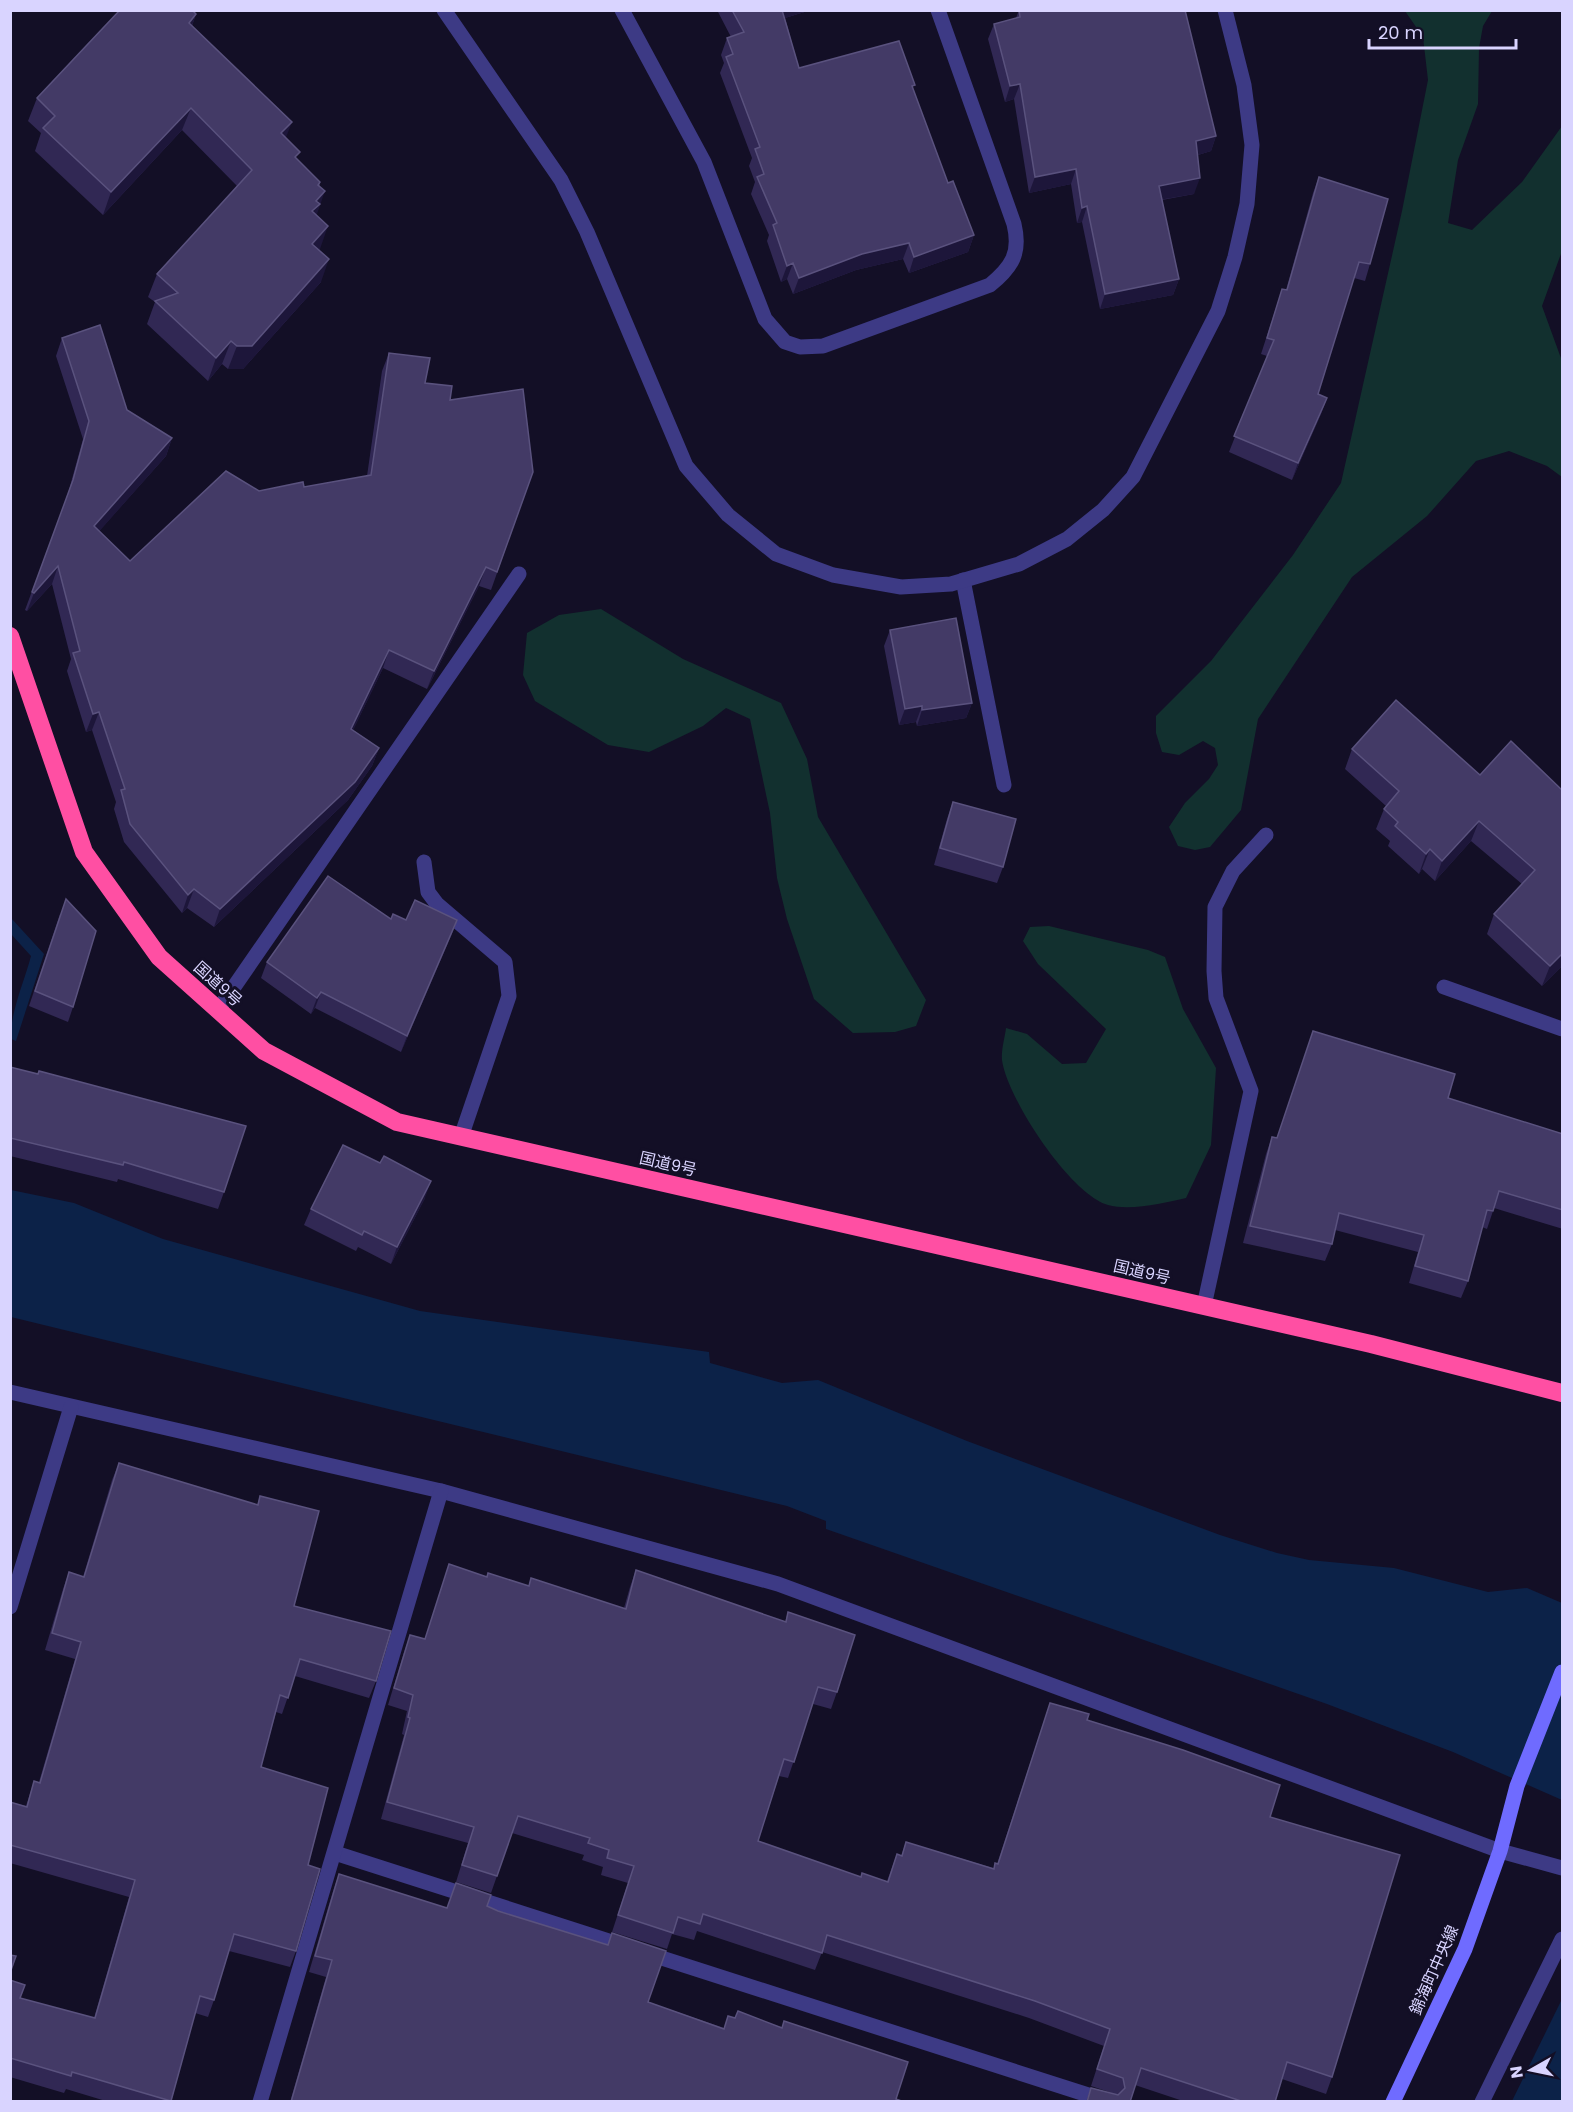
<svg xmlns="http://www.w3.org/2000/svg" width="1573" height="2112" viewBox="0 0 1573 2112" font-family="Poppins,'Noto Sans JP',sans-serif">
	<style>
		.green { fill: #12302f }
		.water { fill: #0c2248 }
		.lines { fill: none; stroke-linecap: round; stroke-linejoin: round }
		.lane { stroke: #3d3a85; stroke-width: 15 }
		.street { stroke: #3d3a85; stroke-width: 15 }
		.secondary { stroke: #6f6bff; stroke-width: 15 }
		.highway { stroke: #ff4fa3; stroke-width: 18 }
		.wall { fill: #312854 }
		.shaded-wall { fill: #1d163a }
		.building { fill: #433a66; stroke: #5a527e; stroke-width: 1.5 }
		.labels { text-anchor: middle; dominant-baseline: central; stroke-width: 6; stroke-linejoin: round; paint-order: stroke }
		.street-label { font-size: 16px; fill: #d9d4ff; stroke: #130f26 }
	</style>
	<rect width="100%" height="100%" fill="#130f26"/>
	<!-- green -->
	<g class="green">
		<polygon points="1405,11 1492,11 1483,26 1479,48 1478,104 1458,160 1448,223 1472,230 1522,182 1562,126 1562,251 1542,306 1562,361 1562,477 1547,466 1509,451 1476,461 1427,516 1352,577 1258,719 1241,810 1210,847 1195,850 1178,846 1169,827 1185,803 1209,779 1218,765 1215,748 1203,741 1179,755 1162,752 1156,733 1156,716 1211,661 1293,555 1341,483 1402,211 1428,80 1423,37"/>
		<polygon points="601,609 683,659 781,703 807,759 818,817 926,1000 916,1026 895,1032 853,1033 814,999 787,919 777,878 770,813 750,719 726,708 703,726 649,752 608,745 535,701 523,675 527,633 559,615"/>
		<path d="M1049,926L1148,950L1165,957L1183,1009L1216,1068L1211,1145L1186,1198C1164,1203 1131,1211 1108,1205C1070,1194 1007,1098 1002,1060C1001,1050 1005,1037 1006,1028L1027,1034L1062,1064L1086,1063L1106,1029L1038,964L1023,941L1030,927Z"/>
	</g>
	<!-- water -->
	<g class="water">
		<path d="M11,918L44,954L16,1041L11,1039C10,1012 24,983 31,956L11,934Z"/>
		<polygon points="11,1190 74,1203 163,1239 420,1311 709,1352 710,1363 782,1383 818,1380 967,1441 1220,1535 1277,1553 1309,1560 1394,1568 1488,1592 1527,1588 1562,1603 1562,1800 1453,1752 1327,1704 826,1529 826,1521 787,1506 11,1317"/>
		<polygon points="1562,1999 1562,2101 1512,2101"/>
	</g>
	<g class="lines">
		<!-- lane -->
		<g class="lane">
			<polyline points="963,580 1004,785"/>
			<polyline points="424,862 428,892 437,904 505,962 509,996 461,1137"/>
			<polyline points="1444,987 1562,1029"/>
			<polyline points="1500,1851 1562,1868"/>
			<polyline points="1482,2102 1562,1939"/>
		</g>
		<!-- street -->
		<g class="street">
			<polyline points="444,10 561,180 587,232 686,466 728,515 776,554 833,575 901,587 951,584 1019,564 1067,539 1103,510 1133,477 1218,311 1235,257 1247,204 1252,145 1244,85 1225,10"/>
			<path d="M622,10L704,162L765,319L785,342L800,347L823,346L990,285C1012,267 1021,253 1014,224L938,10"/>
			<polyline points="218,1010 519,574"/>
			<polyline points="1204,1306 1251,1091 1216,998 1214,971 1215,907 1233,871 1266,835"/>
			<polyline points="10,1392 441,1491 778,1584 1500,1851"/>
			<polyline points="10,1607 71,1407"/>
			<polyline points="335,1853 1110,2102"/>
			<polyline points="260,2102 441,1491"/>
		</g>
		<!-- secondary -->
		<polyline class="secondary" points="1393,2102 1465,1949 1500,1851 1517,1786 1562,1672"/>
		<!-- highway -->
		<polyline class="highway" points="10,636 84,852 159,957 264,1051 397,1122 1371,1344 1562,1393"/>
	</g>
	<!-- wall -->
	<g class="wall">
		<polygon points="717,10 811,10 785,18 799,68 913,90 948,183 974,235 968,252 909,273 903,259 856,270 793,294 787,279 781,282 767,241 769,235 751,194 755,182 749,166 752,158 720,73 724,63 721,55 727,38 731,37"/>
		<polygon points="1019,10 1216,136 1211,151 1198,155 1194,194 1162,200 1179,279 1173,295 1100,309 1082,222 1077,223 1071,184 1029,193 1014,99 1005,102 988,39 994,24 1016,18"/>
		<polygon points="196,14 192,26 286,138 297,159 320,182 316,215 320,249 319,250 321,282 243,369 228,369 222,364 208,381 147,324 155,302 148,297 157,274 237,186 182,130 103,215 35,151 41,133 28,121 37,98"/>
		<polygon points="1319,177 1370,264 1365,281 1354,278 1318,394 1327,398 1321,414 1292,480 1229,452 1267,356 1261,354 1282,289 1286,290 1313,193"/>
		<polygon points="62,338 127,410 172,438 166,456 99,531 130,561 259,491 304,487 367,476 382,371 389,353 425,383 450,400 533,472 491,590 479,586 427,689 383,668 353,730 379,748 372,766 348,800 214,927 187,908 182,913 124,842 114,809 116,802 92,730 86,732 67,671 71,659 52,584 27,611 25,610 67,497 83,439 56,356"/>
		<polygon points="890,630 972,703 966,718 917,726 916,722 899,725 884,646"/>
		<polygon points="1511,741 1563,965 1542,986 1487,934 1494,914 1522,884 1471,841 1435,881 1422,869 1419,874 1388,846 1390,841 1376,829 1384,809 1386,806 1345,769 1352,749 1480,775"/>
		<polygon points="953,802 1003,867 997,883 934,865 947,819"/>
		<polygon points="60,914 73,1007 68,1022 29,1006"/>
		<polygon points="391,919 457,920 451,936 401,1052 315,1008 311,1014 261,978 267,962"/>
		<polygon points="1313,1031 1448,1098 1563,1134 1563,1229 1494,1208 1487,1229 1482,1227 1468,1281 1461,1298 1409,1283 1418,1252 1335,1230 1332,1244 1325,1261 1243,1243 1266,1154 1272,1137 1277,1138"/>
		<polygon points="10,1067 224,1192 218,1209 118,1179 117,1182 10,1156"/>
		<polygon points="425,1198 391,1264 358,1247 356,1251 304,1225 311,1209"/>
		<polygon points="119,1463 257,1505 260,1496 294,1606 376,1681 369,1698 295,1676 282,1714 276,1712 261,1767 308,1865 296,1951 290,1967 229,1951 214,2000 208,2017 195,2013 171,2102 109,2102 66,2089 64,2093 10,2077 10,1980 20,1998 94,2018 129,1897 10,1863 10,1802 26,1806 34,1781 39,1782 75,1659 45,1650 63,1589 69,1572 83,1577 112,1480"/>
		<polygon points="449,1564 486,1577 488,1573 529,1586 624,1608 630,1587 636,1570 785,1622 788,1612 837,1692 831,1709 813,1704 788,1778 779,1776 758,1841 861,1877 887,1881 897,1854 901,1856 906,1842 993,1868 997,1864 1050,1703 1087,1720 1270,1817 1332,2077 1326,2094 1282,2079 1275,2102 1186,2102 1135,2085 1130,2102 1086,2102 1091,2088 1112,2093 1091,2086 1104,2046 1029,2018 822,1952 815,1970 697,1931 694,1940 672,1934 667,1949 612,1932 628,1883 601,1875 603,1867 582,1860 584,1855 512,1833 491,1893 456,1882 468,1843 381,1819 404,1735 402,1734 407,1711 388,1705 404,1652 410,1635 425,1639"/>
		<polygon points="339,1874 447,1908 456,1883 487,1906 648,2002 724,2028 728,2016 735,2018 782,2027 784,2021 896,2099 904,2102 290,2102 326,1977 309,1972 333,1891"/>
	</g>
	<!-- shaded-wall -->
	<g class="shaded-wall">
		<polygon points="779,10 811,10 775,21"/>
		<polygon points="196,14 188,37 189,23"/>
		<polygon points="1020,84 1014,99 1005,102 1010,86"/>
		<polygon points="191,108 182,130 103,215 111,192"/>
		<polygon points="292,122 283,145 281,133"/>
		<polygon points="1216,136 1211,151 1191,157 1196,141"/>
		<polygon points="1076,169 1071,184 1029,193 1035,177"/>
		<polygon points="1200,178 1194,194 1153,201 1159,186"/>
		<polygon points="325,191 317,214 304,234 316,201"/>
		<polygon points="1087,206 1082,222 1077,223 1082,208"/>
		<polygon points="328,226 320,249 304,267 312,244"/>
		<polygon points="974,235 968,252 909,273 914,257"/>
		<polygon points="909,243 903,259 856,270 793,294 799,278 862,254"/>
		<polygon points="329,259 321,282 243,369 228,369 237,346"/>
		<polygon points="793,263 787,279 781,282 787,266"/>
		<polygon points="1179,279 1173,295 1100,309 1105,294"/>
		<polygon points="231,341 222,364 208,381 216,358"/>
		<polygon points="1327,398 1321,414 1292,480 1298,463"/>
		<polygon points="172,438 166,456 88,544 94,526"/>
		<polygon points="58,566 52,584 27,611 34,593"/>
		<polygon points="486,567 479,586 427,689 434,671"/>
		<polygon points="389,650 383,668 345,747 351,729"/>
		<polygon points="972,703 966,718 917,726 922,710"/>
		<polygon points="922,706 916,722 899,725 905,709"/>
		<polygon points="99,712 92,730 86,732 93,714"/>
		<polygon points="379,748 372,766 348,800 214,927 220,909"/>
		<polygon points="1479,821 1471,841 1435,881 1442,861"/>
		<polygon points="1430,849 1422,869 1419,874 1426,854"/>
		<polygon points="194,889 187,908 182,913 188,895"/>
		<polygon points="457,920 451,936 401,1052 407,1036"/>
		<polygon points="1563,953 1563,965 1542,986 1550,966"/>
		<polygon points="321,992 315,1008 311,1014 317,998"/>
		<polygon points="431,1181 425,1198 391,1264 397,1247"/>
	</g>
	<!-- building -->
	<g class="building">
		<polygon points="120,10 192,10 196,14 189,23 292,122 281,133 300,152 295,157 320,182 318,185 325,191 316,201 320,204 312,211 328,226 312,244 329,259 252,346 237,346 231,341 216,358 155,301 178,293 157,274 252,170 191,108 111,192 43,128 55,116 37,98"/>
		<polygon points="732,10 782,10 799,68 899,41 915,85 912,86 948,183 953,181 974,235 914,257 909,243 862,254 799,278 793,263 787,266 773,225 777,223 757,177 764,174 755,149 760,147 726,57 733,54 727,38 744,32"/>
		<polygon points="1019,10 1185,10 1216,136 1196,141 1200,178 1159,186 1179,279 1105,294 1087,206 1082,208 1076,169 1035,177 1020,84 1010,86 994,24 1020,17"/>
		<polygon points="1319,177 1388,199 1370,264 1359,262 1318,394 1327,398 1298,463 1234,436 1274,340 1267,338 1282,289 1287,290"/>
		<polygon points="100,325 127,410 172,438 94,526 130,561 226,471 259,491 303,482 304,487 371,475 389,353 430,358 425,383 452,386 450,400 523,389 533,472 497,572 486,567 434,671 389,650 351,729 379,748 355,782 220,909 194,889 188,895 130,824 121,790 125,789 99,712 93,714 73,653 80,651 58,566 34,593 32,592 73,480 89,421 62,338"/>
		<polygon points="956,618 972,703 922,710 922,706 905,709 890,630"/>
		<polygon points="1396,700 1480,775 1511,741 1563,791 1563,953 1550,966 1494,914 1535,870 1479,821 1442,861 1430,849 1426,854 1395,826 1398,822 1384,809 1399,791 1352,749"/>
		<polygon points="953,802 1016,819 1003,867 940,848"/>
		<polygon points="328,876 391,919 393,914 406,920 415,900 457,920 407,1036 321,992 317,998 267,962"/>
		<polygon points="66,899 96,931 73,1007 35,991"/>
		<polygon points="1313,1031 1455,1074 1448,1098 1563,1134 1563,1210 1499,1191 1493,1211 1487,1210 1468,1281 1415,1266 1424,1235 1339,1213 1332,1244 1250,1226 1272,1137 1277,1138"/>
		<polygon points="10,1067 38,1074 39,1071 246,1126 224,1192 124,1162 123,1165 10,1138"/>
		<polygon points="343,1145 380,1163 384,1156 431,1181 397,1247 364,1231 362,1235 311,1209"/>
		<polygon points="119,1463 258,1505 260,1496 319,1511 294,1606 391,1631 376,1681 300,1659 288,1698 280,1695 261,1767 328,1788 308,1865 320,1869 296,1951 234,1934 214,2000 200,1996 171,2101 72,2072 71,2076 10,2058 10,1980 25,1985 20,1998 95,2018 135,1880 10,1845 10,1802 27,1807 34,1781 40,1783 81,1642 52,1633 69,1572 84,1577"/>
		<polygon points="449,1564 487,1577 488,1573 529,1586 531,1578 626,1609 636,1570 786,1622 788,1612 855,1635 837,1692 818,1687 794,1762 784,1759 758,1841 861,1877 862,1873 888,1882 897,1854 902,1856 906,1842 994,1869 995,1863 998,1864 1050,1703 1089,1714 1087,1720 1183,1750 1280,1785 1270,1817 1400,1855 1332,2077 1287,2062 1275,2102 1244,2102 1141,2068 1130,2102 1087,2102 1091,2088 1118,2095 1125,2088 1123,2078 1097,2069 1110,2029 1035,2001 827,1935 822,1953 703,1914 700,1924 678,1917 673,1933 618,1915 634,1866 607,1858 609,1850 588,1843 590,1838 518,1816 497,1876 462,1865 474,1827 387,1802 410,1718 408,1717 413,1695 394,1688 410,1635 425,1639"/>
		<polygon points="339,1874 447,1908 456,1883 491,1895 487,1906 498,1911 608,1945 612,1933 666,1951 648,2002 724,2029 728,2016 735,2018 738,2011 782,2028 784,2021 908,2062 896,2099 904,2102 291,2102 332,1960 315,1956"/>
		<polygon points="10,1955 16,1956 10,1973"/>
	</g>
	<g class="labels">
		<!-- street labels -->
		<g class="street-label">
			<text transform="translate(218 984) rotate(42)">国道9号</text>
			<text transform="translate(668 1164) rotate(13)">国道9号</text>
			<text transform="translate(1142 1272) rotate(13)">国道9号</text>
			<text transform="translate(1434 1970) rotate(-66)">錦海町中央線</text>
		</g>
	</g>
	<!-- border -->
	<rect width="1573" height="2112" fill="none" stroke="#d9d4ff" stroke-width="24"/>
	<!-- north arrow -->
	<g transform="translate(1531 2070) rotate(261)" stroke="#130f26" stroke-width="4.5" paint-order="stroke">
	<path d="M0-4.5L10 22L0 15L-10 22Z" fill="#d9d4ff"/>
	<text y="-9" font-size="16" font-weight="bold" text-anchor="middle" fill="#d9d4ff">N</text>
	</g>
	<!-- scale -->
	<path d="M1369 39v9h147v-9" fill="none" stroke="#d9d4ff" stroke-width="3"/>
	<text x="1378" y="39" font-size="18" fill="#d9d4ff" stroke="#130f26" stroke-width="4.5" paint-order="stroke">20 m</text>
</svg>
